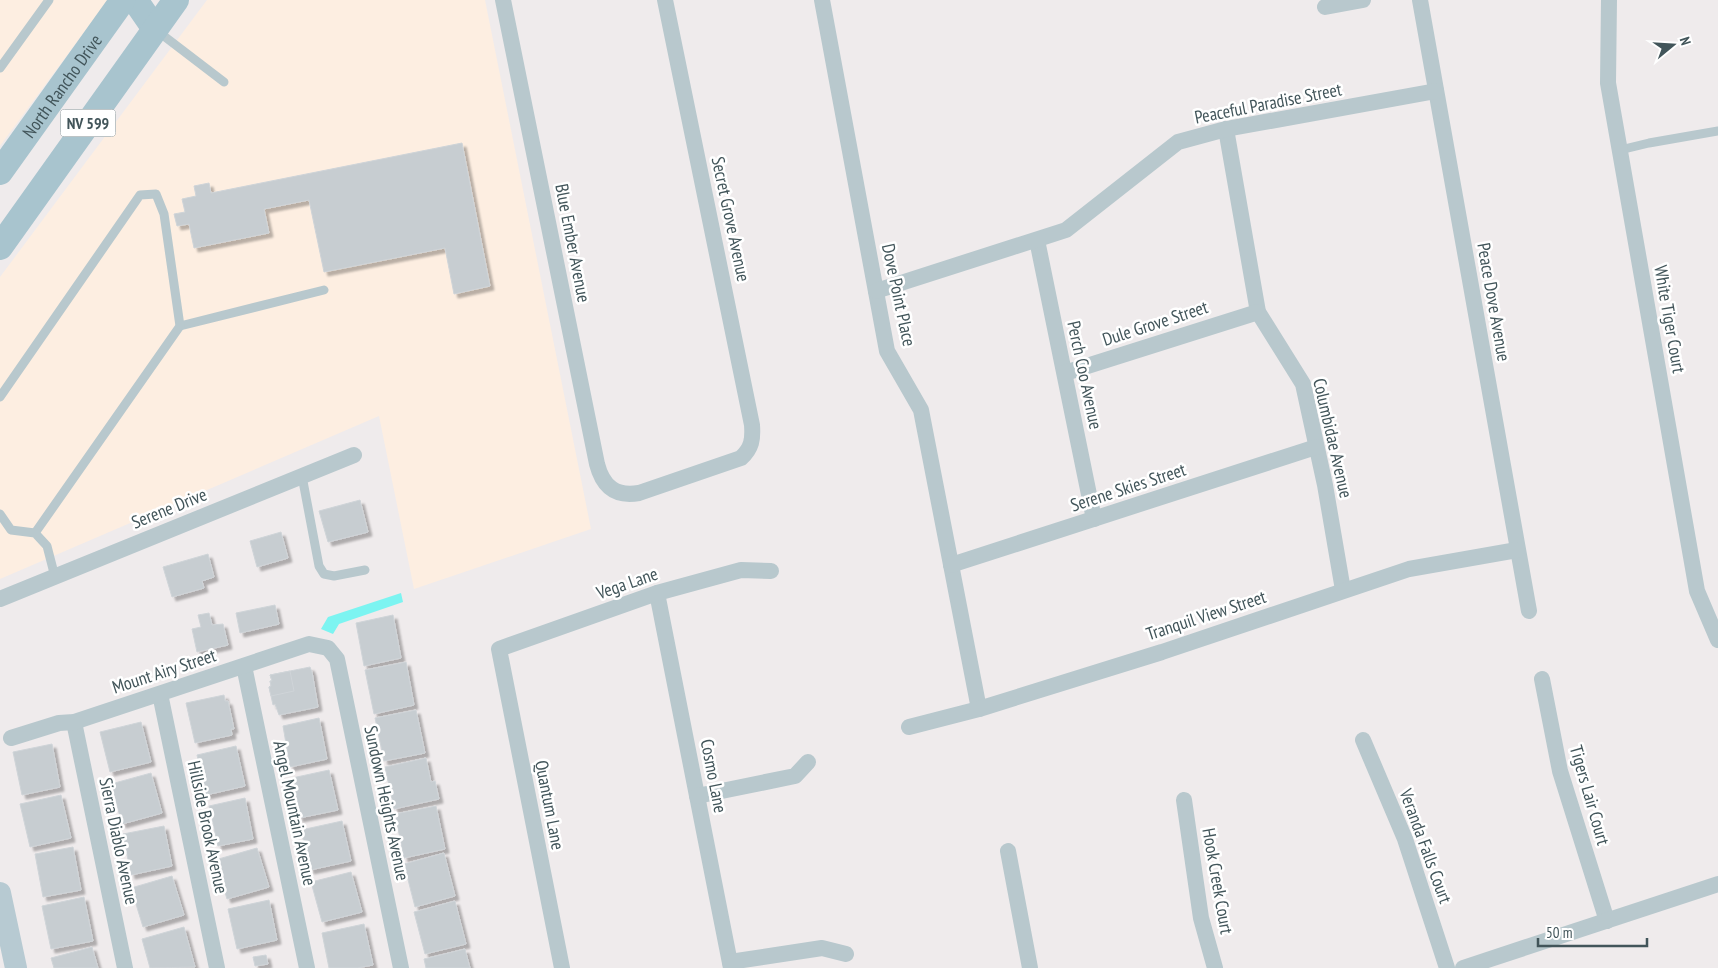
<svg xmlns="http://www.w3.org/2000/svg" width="1718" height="968" viewBox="0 0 1718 968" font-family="'PT Sans Narrow',sans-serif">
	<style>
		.commercial { fill: #fdeee1 }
		.water { fill: #7cf4f1 }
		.building { fill: #c7cdd1; stroke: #cfd4d8; filter: url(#shadow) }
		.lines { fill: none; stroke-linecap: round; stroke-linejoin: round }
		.service { stroke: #b8c8cd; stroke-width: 9 }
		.minor { stroke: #b8c8cd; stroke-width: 16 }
		.secondary { stroke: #b7cad2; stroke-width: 22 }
		.primary { stroke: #a8c4ce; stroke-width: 26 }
		.labels { text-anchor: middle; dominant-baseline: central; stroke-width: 5; stroke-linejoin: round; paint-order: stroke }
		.shield { fill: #fff; stroke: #7b888c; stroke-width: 1 }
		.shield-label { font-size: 16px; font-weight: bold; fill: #42555a }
		.street-label { font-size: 18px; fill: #42555a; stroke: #fff }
	</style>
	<defs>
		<filter id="shadow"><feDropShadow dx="4" dy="4" stdDeviation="1" flood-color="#0004"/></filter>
	</defs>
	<rect width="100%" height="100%" fill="#efebec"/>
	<!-- commercial -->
	<g class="commercial">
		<polygon points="0,0 108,0 0,146"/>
		<polygon points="207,0 485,0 591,529 414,589 379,416 0,579 0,277"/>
	</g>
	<!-- water -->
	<polygon class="water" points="401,593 403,602 339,624 333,634 321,629 328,617"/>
	<!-- building -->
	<g class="building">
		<polygon points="462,143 490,286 454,294 445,248 324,272 309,200 264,209 269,233 194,248 189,224 177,226 174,214 185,212 182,199 196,196 194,186 209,183 211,193"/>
		<polygon points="360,500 368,532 328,542 319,511"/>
		<polygon points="281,532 288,558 257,567 250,541"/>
		<polygon points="208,554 214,577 202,581 204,588 172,597 163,567"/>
		<polygon points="275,605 279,624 240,633 236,613"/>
		<polygon points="209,613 212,625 223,624 228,645 197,652 192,629 201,627 198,615"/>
		<polygon points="393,615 401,658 364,666 356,623"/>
		<polygon points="406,662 414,705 374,714 365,670"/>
		<polygon points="310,667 312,672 318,707 279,715 275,704 273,705 269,687 271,686 270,681 272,681 270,675"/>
		<polygon points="290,671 294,691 271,696 269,687 271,686 270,681 272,681 270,675"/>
		<polygon points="224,695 225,701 228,701 234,729 231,729 232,735 195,743 186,703"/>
		<polygon points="416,710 425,753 384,761 375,718"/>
		<polygon points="319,718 327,759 290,767 283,726"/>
		<polygon points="141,722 151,762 110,772 100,732"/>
		<polygon points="52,744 60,787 22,795 13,752"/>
		<polygon points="236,746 245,786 206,795 197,755"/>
		<polygon points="426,758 431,782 435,781 439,799 394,809 385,767"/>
		<polygon points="329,770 338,810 299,818 292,778"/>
		<polygon points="151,773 162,813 122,824 111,784"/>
		<polygon points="61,795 71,838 30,847 20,804"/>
		<polygon points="245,798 253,839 218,846 209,806"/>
		<polygon points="436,806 445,849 404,858 395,814"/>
		<polygon points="342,821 351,861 310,870 301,830"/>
		<polygon points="164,826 172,866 131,875 123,834"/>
		<polygon points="73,847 81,890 43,897 35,854"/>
		<polygon points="257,848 269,887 227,899 215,860"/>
		<polygon points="444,853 455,896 415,907 404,864"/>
		<polygon points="351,872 362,912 322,922 311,882"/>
		<polygon points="172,876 184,915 143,927 131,888"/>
		<polygon points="84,897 93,941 51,949 42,906"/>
		<polygon points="269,900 277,940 237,949 228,909"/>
		<polygon points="455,901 466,944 425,954 414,912"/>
		<polygon points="364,924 373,965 357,968 329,968 322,933"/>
		<polygon points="184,927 195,967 150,968 142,939"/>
		<polygon points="92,947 98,968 54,968 51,958"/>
		<polygon points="465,949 470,968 426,968 424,959"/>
		<polygon points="266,955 268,964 255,966 253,957"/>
	</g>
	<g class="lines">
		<!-- service -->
		<g class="service">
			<polyline points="156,30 224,82"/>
			<polyline points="0,68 49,0"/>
			<polyline points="1620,150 1649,143 1718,131"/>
			<polyline points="180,326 324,290"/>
			<polyline points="0,397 140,195 156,194 164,214 180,326 35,533"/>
			<polyline points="302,476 319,566 324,574 334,576 365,570"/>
			<polyline points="0,514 11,530 35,533 47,546 55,577"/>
		</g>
		<!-- minor -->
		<g class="minor">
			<path d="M503,0L597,464C603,487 616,497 639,493L741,458C752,448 753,439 752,425L665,0"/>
			<polyline points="822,0 887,351 921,410 979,709"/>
			<polyline points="1420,0 1529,611"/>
			<polyline points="1609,0 1608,83 1697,591 1718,640"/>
			<polyline points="1325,7 1363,0"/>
			<polyline points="1226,129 1258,312 1303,384 1325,485 1343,590"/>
			<polyline points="1037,240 1094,519"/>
			<polyline points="876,291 1066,230 1178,142 1226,129 1436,91"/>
			<polyline points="1065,373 1258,312"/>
			<polyline points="951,565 1316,447"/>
			<polyline points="657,593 731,968"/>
			<polyline points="0,599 354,455"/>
			<polyline points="244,666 307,968"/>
			<polyline points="1542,679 1560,771 1607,921"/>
			<polyline points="160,694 217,968"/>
			<polyline points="74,722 125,968"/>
			<polyline points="909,727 979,709 1162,652 1409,569 1517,550"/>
			<polyline points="11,738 59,723 74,722 309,644 328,648 337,659 401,968"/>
			<polyline points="1363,740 1405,839 1447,968"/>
			<polyline points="697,796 795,776 808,762"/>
			<polyline points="1184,800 1201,918 1215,968"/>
			<polyline points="1008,851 1030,968"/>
			<polyline points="730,962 822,948 846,954"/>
			<polyline points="562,968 499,649 657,593 741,570 771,571"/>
			<polyline points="1463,968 1718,884"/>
		</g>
		<!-- secondary -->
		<polyline class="secondary" points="0,893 16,968"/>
		<!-- primary -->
		<g class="primary">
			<polyline points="135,0 155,29"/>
			<path id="s1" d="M0,172L123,0"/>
			<polyline points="0,247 176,0"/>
		</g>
	</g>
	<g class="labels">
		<!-- shield labels -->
		<rect class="shield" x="60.5" y="109.5" width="55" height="27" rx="4"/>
		<g class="shield-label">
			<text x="88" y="123">NV 599</text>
		</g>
		<!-- street labels -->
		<g class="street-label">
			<text stroke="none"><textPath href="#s1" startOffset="106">North Rancho Drive</textPath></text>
			<text transform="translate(1268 103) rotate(-11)">Peaceful Paradise Street</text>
			<text transform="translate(731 219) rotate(78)">Secret Grove Avenue</text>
			<text transform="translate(573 243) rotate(79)">Blue Ember Avenue</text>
			<text transform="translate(899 295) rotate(78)">Dove Point Place</text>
			<text transform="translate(1494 302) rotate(80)">Peace Dove Avenue</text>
			<text transform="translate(1670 319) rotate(80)">White Tiger Court</text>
			<text transform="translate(1155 323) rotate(-18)">Dule Grove Street</text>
			<text transform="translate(1085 375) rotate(78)">Perch Coo Avenue</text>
			<text transform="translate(1333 438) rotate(77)">Columbidae Avenue</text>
			<text transform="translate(1128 487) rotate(-18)">Serene Skies Street</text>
			<text transform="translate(169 508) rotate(-22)">Serene Drive</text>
			<text transform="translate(627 583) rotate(-19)">Vega Lane</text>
			<text transform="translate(1206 615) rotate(-18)">Tranquil View Street</text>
			<text transform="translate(164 671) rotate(-18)">Mount Airy Street</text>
			<text transform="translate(714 776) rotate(79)">Cosmo Lane</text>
			<text transform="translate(1590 795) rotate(74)">Tigers Lair Court</text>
			<text transform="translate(387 803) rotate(78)">Sundown Heights Avenue</text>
			<text transform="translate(550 805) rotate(79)">Quantum Lane</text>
			<text transform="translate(295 813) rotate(78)">Angel Mountain Avenue</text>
			<text transform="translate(208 827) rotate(78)">Hillside Brook Avenue</text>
			<text transform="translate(119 841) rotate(78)">Sierra Diablo Avenue</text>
			<text transform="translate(1426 846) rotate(70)">Veranda Falls Court</text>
			<text transform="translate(1218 881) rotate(80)">Hook Creek Court</text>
		</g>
	</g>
	<!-- north arrow -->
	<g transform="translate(1673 45) rotate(72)" stroke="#ffffff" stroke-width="4" paint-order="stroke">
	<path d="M0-4L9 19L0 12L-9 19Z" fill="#42555a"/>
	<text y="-8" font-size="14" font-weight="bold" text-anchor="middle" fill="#42555a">N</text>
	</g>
	<!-- scale -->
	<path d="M1538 938v8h109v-8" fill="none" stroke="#42555a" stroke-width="2.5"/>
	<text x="1546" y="938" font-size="15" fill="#42555a" stroke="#ffffff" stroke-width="4" paint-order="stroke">50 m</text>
</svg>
